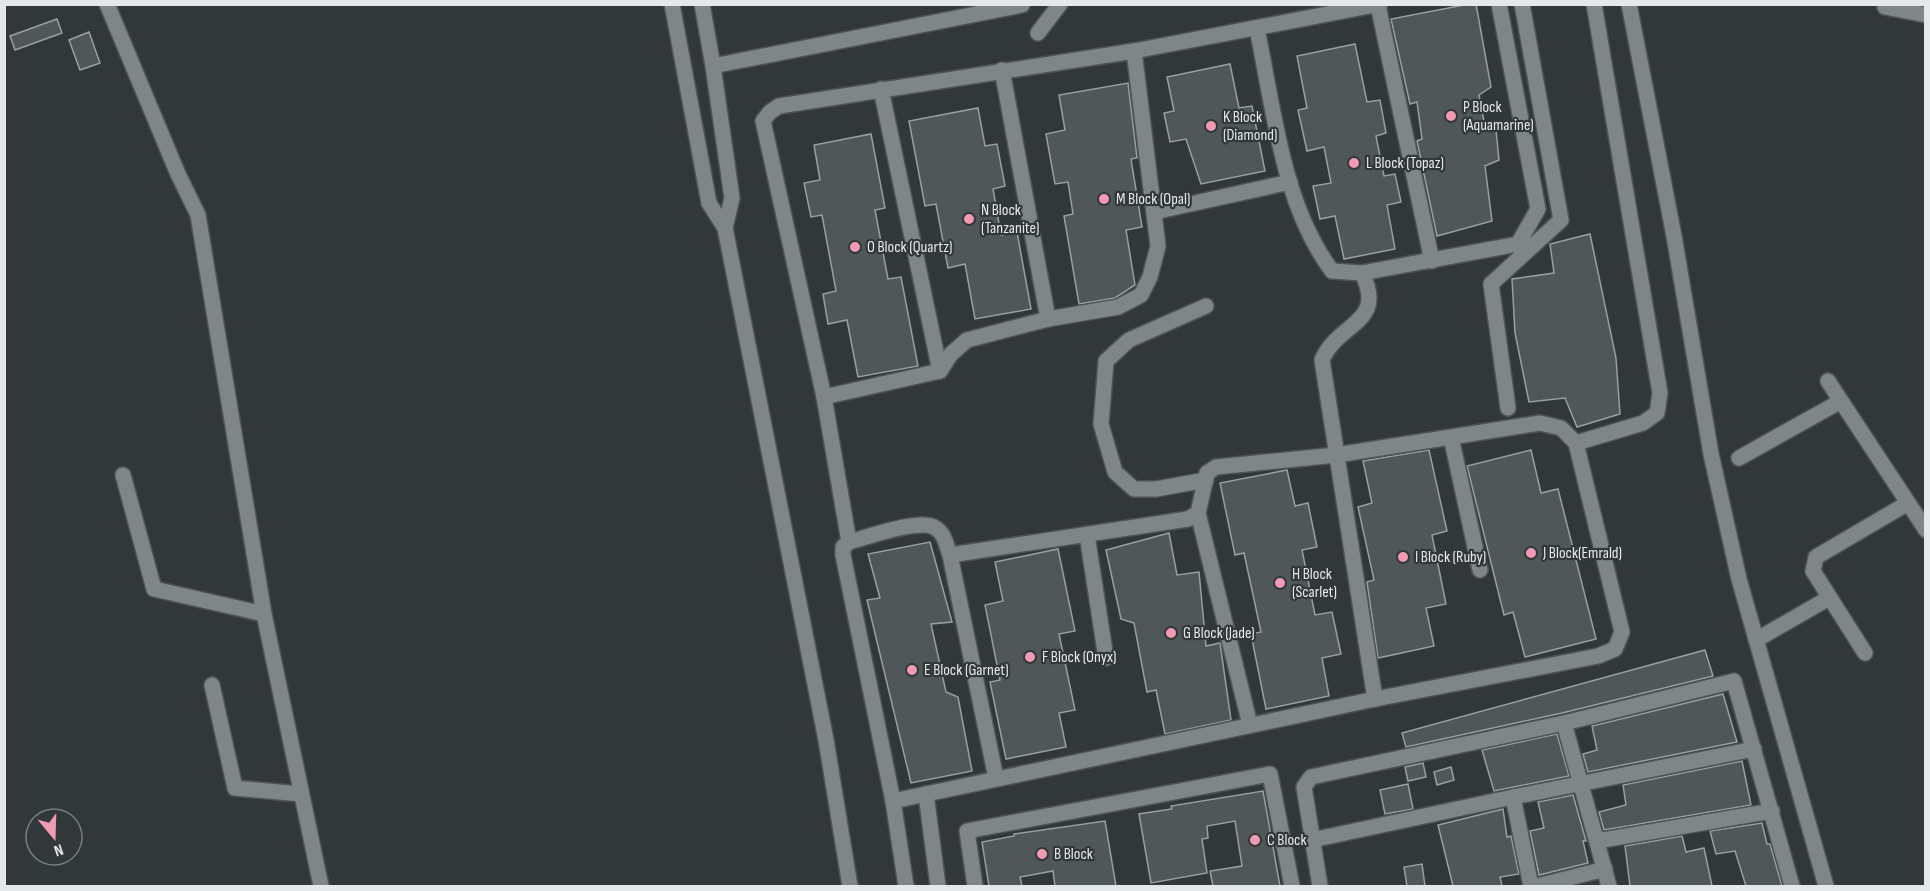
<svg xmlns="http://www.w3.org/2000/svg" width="1930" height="891" viewBox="0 0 1930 891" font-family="'Sofia Sans Condensed',sans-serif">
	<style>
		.building { fill: #505758; stroke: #98a0a1; stroke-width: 1.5 }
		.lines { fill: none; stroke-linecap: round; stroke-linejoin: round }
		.minor-casing { stroke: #4f5355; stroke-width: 18 }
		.minor { stroke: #7f8688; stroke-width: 15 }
		.poi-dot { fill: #f19ab3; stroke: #323839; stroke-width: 2 }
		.labels { text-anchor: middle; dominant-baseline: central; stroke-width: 4.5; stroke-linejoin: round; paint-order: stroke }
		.poi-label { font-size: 16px; fill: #e4e8e9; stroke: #323839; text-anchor: start }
	</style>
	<rect width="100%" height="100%" fill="#323839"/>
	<!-- building -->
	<g class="building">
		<polygon points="1469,4 1476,4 1491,87 1479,95 1485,127 1496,130 1499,160 1485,166 1492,221 1437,236 1417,141 1422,139 1417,102 1410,104 1391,19"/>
		<polygon points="57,19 62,33 15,50 10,36"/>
		<polygon points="89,32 100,63 80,70 69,40"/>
		<polygon points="1355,44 1367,102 1380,100 1386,133 1376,136 1384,176 1395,174 1401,202 1387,205 1395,249 1344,259 1335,216 1320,219 1313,186 1331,183 1324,147 1307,151 1298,110 1307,108 1297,56"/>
		<polygon points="1230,64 1239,108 1252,106 1265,171 1201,184 1186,139 1170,142 1164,113 1174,111 1167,77"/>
		<polygon points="1128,83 1137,158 1131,159 1142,227 1126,230 1135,285 1115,298 1079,304 1064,216 1073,214 1068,182 1055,184 1046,134 1065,130 1059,95"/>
		<polygon points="978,108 985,146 997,144 1005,186 993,189 1001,235 1017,232 1031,309 975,319 965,264 948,268 936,204 925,206 909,121"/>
		<polygon points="871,134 885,208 875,210 888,279 901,277 918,366 858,377 847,320 828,324 823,294 836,291 822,215 811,217 804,183 820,180 814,145"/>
		<polygon points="1590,234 1616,358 1620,414 1577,427 1565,398 1529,402 1515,333 1512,279 1554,273 1550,244"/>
		<polygon points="1429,450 1447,531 1432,535 1446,604 1426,608 1434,646 1378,658 1367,582 1374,580 1358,507 1372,503 1363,461"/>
		<polygon points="1531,450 1541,493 1558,489 1596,639 1525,657 1513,612 1504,615 1467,466"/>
		<polygon points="1287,470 1295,506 1308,503 1317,547 1302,550 1315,615 1332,612 1341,654 1322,658 1329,696 1266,709 1251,634 1261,632 1244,553 1235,555 1220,483"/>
		<polygon points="1169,533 1177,575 1199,572 1206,646 1220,643 1231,720 1165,734 1156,690 1147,692 1134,623 1121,619 1106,550"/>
		<polygon points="930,542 952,622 931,624 946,692 958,697 972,771 911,783 867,600 880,598 868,554"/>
		<polygon points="1058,549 1075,631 1059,634 1075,710 1059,713 1066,747 1006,759 990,682 1000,680 985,605 1003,601 995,562"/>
		<polygon points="1705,650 1713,676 1562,713 1406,747 1402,733"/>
		<polygon points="1723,694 1737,742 1588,772 1583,754 1597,750 1592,726"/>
		<polygon points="1557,734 1569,776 1494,791 1482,750"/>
		<polygon points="1742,761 1751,805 1604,830 1599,812 1626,805 1623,785"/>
		<polygon points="1423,763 1426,777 1408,781 1405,767"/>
		<polygon points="1451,767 1454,780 1437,785 1434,772"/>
		<polygon points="1408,784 1413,809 1385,814 1380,790"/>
		<polygon points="1263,791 1280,886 1213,886 1210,871 1242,866 1235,821 1207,826 1208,838 1202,839 1207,873 1151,883 1139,814 1172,809 1171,806"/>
		<polygon points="1573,795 1586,841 1583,841 1588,863 1539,875 1530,831 1544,828 1538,802"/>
		<polygon points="1503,809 1507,837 1511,836 1519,874 1500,877 1502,886 1453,886 1438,825"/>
		<polygon points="1105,821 1116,886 1055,886 1053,871 1020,877 1022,886 989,886 982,842 1014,836 1014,834"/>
		<polygon points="1762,823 1767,844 1770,844 1782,886 1746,886 1735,851 1716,854 1710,831"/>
		<polygon points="1682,836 1686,852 1704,848 1712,886 1630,886 1625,846"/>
		<polygon points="1422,864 1425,886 1407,886 1404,867"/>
	</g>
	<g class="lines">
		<defs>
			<g id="minor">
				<polyline points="107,4 178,174 198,215 264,614 321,886"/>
				<polyline points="672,4 709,203 725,228 826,740 850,886"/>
				<polyline points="702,4 713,66"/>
				<polyline points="1629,4 1674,236 1711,454 1739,579 1826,886"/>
				<polyline points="1886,4 1885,7 1926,15"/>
				<polyline points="1378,5 1432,261"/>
				<path d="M1257,29C1274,109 1282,204 1332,271L1362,273C1387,324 1339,321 1322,360L1375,699"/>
				<polyline points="1038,33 1060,4"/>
				<polyline points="1002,70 1048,319"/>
				<polyline points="881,89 940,371"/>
				<polyline points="1154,212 1290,182"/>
				<polyline points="725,228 732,198 713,66 1022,5"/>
				<polyline points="1362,273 1518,244 1538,209 1499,4"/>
				<polyline points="1828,381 1841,401"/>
				<polyline points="824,397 940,371 951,354 967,340 1048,319 1118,307 1141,295 1150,277 1158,246 1134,51"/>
				<polyline points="1508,408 1491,284 1561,220 1522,4"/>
				<path d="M1451,437L1540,423L1561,428L1576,443L1622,632L1615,649L1598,656L1375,699L893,801L843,555V547L849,542C868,537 917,519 934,527C945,533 946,545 950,555L1188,519L1198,513L1207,473L1216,467L1336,455L1451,437L1480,570"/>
				<polyline points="1576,443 1643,423 1657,413 1660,393 1594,4"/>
				<polyline points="1739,458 1841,401 1926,530"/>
				<polyline points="123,475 154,589 264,614"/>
				<polyline points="1206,480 1156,489 1134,489 1115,472 1101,424 1106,361 1129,340 1206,306"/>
				<polyline points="1198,513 1250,725"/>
				<polyline points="1087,535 1106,658"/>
				<polyline points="849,542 824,397 763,121 770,112 779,106 1134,51 1380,4"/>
				<polyline points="950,555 996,778"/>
				<polyline points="1756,640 1829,598"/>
				<polyline points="1865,653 1813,571 1816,557 1908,503"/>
				<polyline points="212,685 235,788 301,794"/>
				<polyline points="1564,723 1609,886"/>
				<polyline points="926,794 938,886"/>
				<polyline points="893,801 906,886"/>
				<polyline points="1312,840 1513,797"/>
				<polyline points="1597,841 1772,811"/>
				<polyline points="975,886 967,831 1270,774 1292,886"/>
				<polyline points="1320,886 1304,787 1311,777 1564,723 1734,681 1792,886"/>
				<polyline points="1531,886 1513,797 1754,749"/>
				<polyline points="1537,886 1605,869"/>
			</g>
		</defs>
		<!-- minor casing -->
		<use href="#minor" class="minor-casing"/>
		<!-- minor -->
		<use href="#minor" class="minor"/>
	</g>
	<!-- markers -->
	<g class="poi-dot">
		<circle cx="1451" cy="116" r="6"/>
		<circle cx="1211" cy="126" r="6"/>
		<circle cx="1354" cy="163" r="6"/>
		<circle cx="1104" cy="199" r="6"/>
		<circle cx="969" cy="219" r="6"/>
		<circle cx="855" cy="247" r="6"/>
		<circle cx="1531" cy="553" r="6"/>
		<circle cx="1403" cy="557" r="6"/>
		<circle cx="1280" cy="583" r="6"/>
		<circle cx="1171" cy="633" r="6"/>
		<circle cx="1030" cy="657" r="6"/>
		<circle cx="912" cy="670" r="6"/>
		<circle cx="1255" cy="840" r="6"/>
		<circle cx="1042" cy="854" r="6"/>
	</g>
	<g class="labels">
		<!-- poi labels -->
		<g class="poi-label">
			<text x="1463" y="107">P Block<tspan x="1463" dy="18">(Aquamarine)</tspan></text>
			<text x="1223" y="117">K Block<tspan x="1223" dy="18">(Diamond)</tspan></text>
			<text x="1366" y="163">L Block (Topaz)</text>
			<text x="1116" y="199">M Block (Opal)</text>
			<text x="981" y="210">N Block<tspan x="981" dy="18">(Tanzanite)</tspan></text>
			<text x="867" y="247">O Block (Quartz)</text>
			<text x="1543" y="553">J Block(Emrald)</text>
			<text x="1415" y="557">I Block (Ruby)</text>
			<text x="1292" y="574">H Block<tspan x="1292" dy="18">(Scarlet)</tspan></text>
			<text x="1183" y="633">G Block (Jade)</text>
			<text x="1042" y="657">F Block (Onyx)</text>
			<text x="924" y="670">E Block (Garnet)</text>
			<text x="1267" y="840">C Block</text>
			<text x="1054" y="854">B Block</text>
		</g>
	</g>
	<!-- border -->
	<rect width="1930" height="891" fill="none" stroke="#e4e8e9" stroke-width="12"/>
	<!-- north arrow -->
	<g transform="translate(54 837) rotate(161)"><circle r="28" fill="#323839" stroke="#797e7f" stroke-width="1.5"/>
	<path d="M0-4.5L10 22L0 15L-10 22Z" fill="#f19ab3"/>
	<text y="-9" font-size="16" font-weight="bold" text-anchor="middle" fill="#e4e8e9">N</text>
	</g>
</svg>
